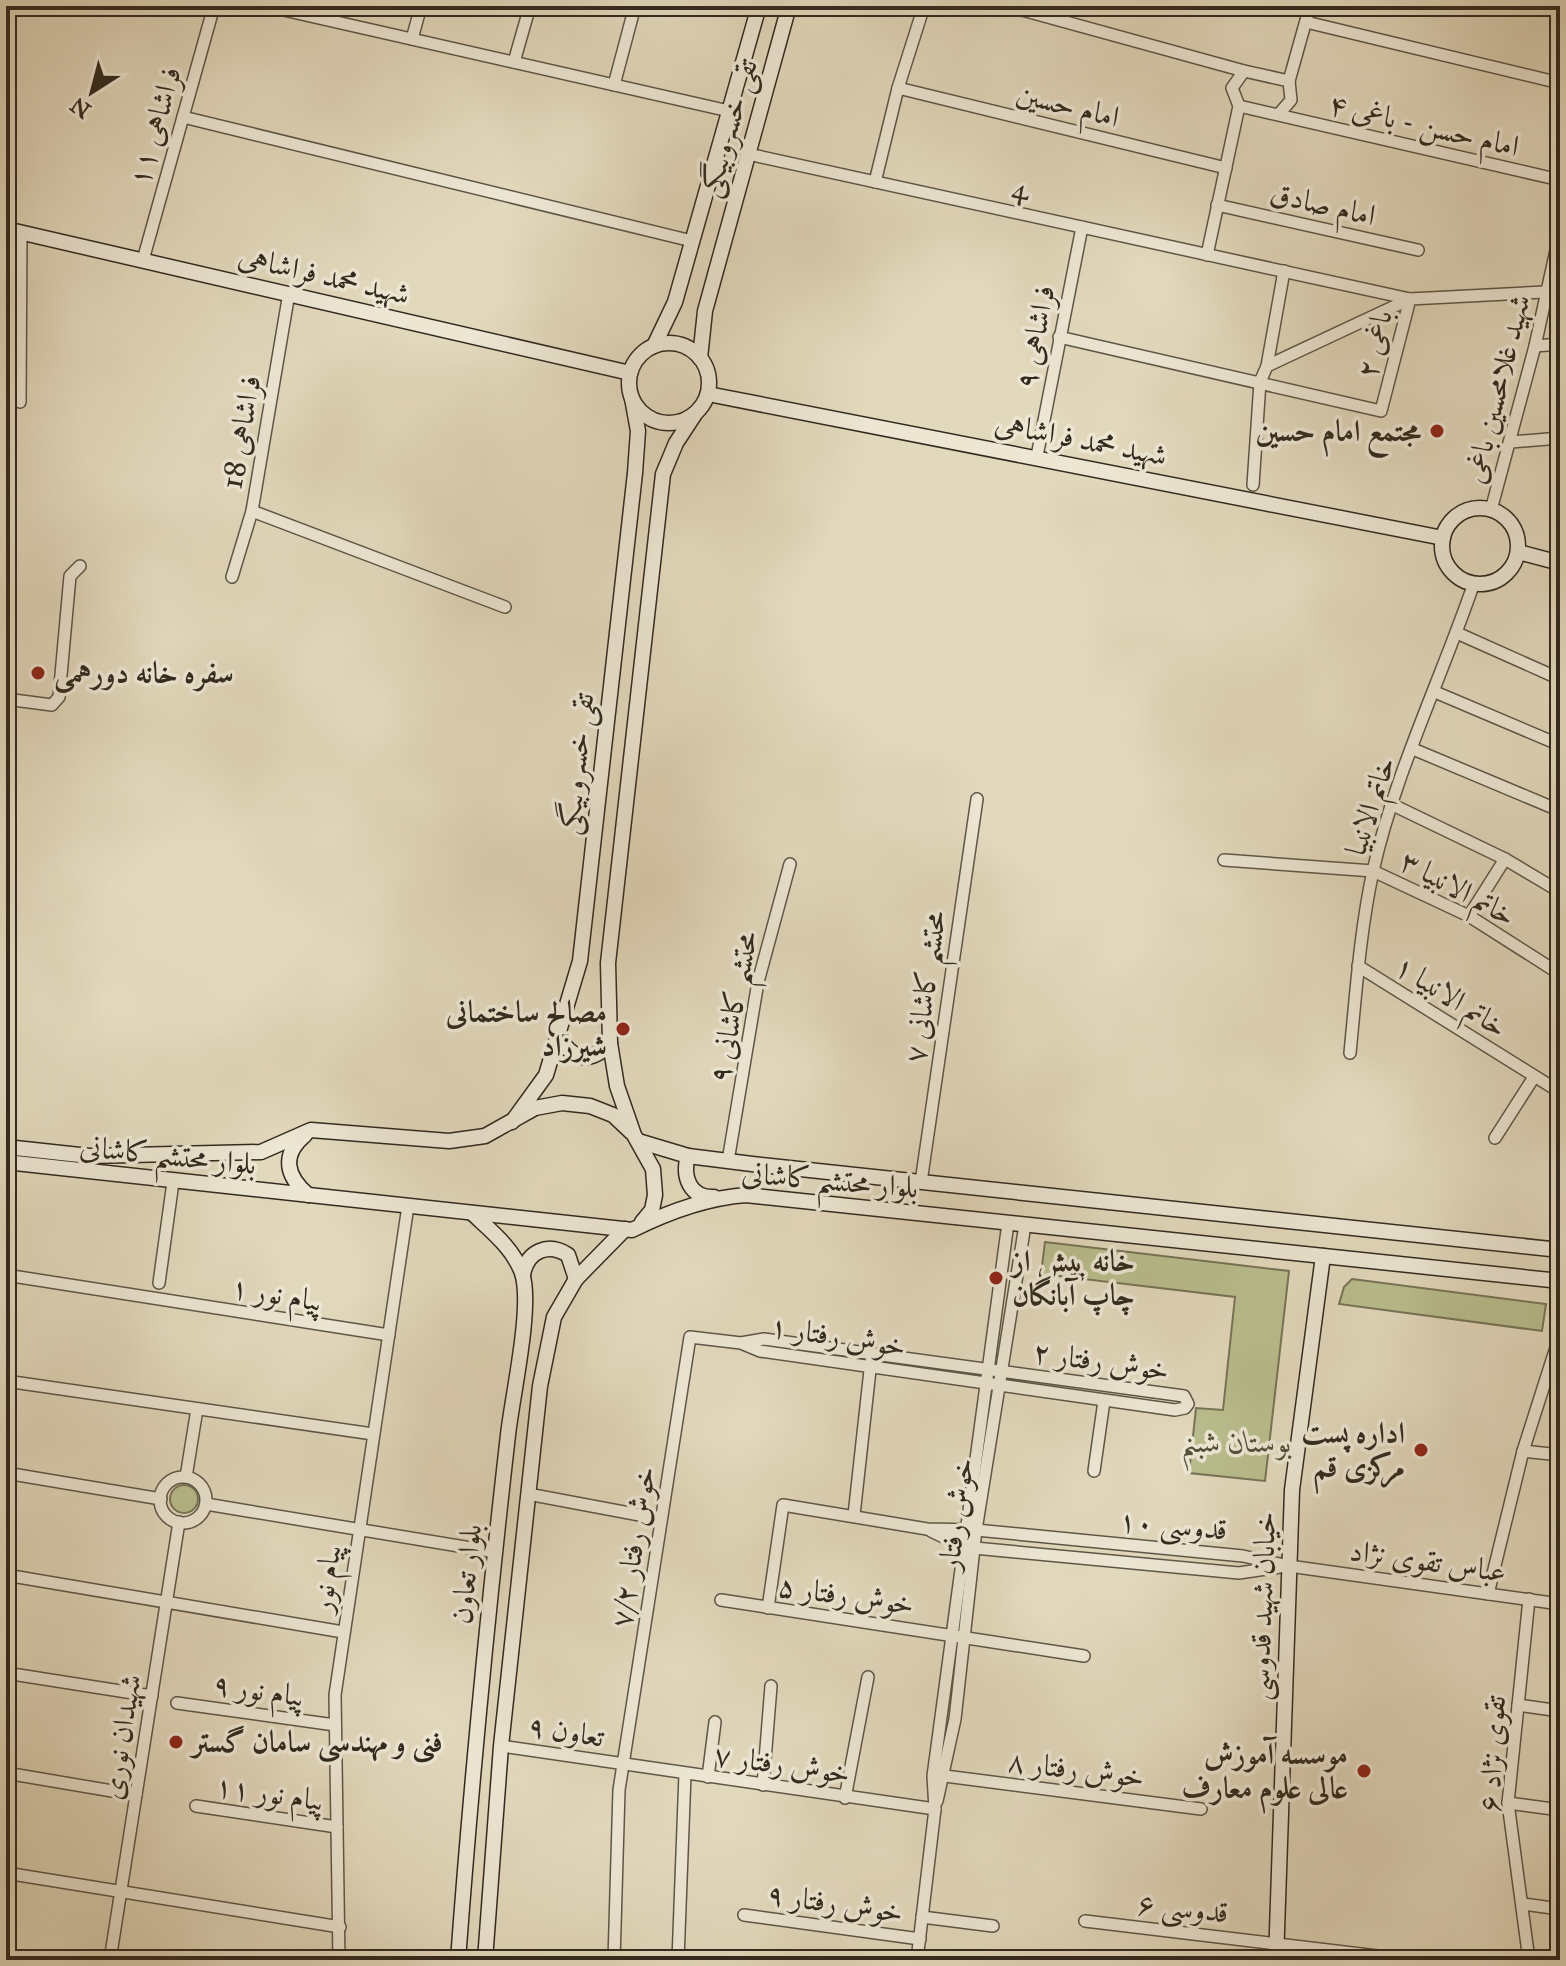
<svg xmlns="http://www.w3.org/2000/svg" width="1566" height="1966" viewBox="0 0 1566 1966" font-family="'IM FELL Great Primer',Amiri,serif">
	<style>
		.green { fill: #b9bd8d; stroke: #767456; stroke-width: 2 }
		.lines { fill: none; stroke-linecap: round; stroke-linejoin: round }
		.minor-casing { stroke: #5e5646; stroke-width: 14 }
		.secondary-casing { stroke: #322a1f; stroke-width: 17 }
		.minor { stroke: #ece6d3; stroke-width: 11 }
		.secondary { stroke: #ece6d3; stroke-width: 14 }
		.poi-dot { fill: #8f2418; stroke: #ece6d3; stroke-width: 3 }
		.labels { text-anchor: middle; dominant-baseline: central; stroke-width: 7; stroke-linejoin: round; paint-order: stroke }
		.street-label { font-size: 30px; fill: #322a1f; stroke: #ece6d3 }
		.poi-label { font-size: 30px; font-weight: bold; fill: #322a1f; stroke: #ece6d3; text-anchor: end }
		.park-label { font-size: 30px; font-style: italic; fill: #544f3a; stroke: #ece6d3 }
	</style>
	<rect width="100%" height="100%" fill="#e2d8bc"/>
	<filter id="stains"><feTurbulence type="fractalNoise" baseFrequency=".0025" numOctaves="4"/><feColorMatrix values="0 0 0 0 .2 0 0 0 0 .09 0 0 0 0 .02 0 0 0 .5 -.17"/></filter>
	<radialGradient id="worn" r=".72"><stop offset=".6" stop-color="#630" stop-opacity="0"/><stop offset="1" stop-color="#630" stop-opacity=".3"/></radialGradient>
	<!-- green -->
	<g class="green">
		<polygon points="1045,1242 1289,1271 1265,1481 1189,1473 1196,1408 1223,1410 1235,1297 1041,1274"/>
		<polygon points="1352,1279 1546,1304 1542,1331 1339,1304 1344,1287"/>
		<circle cx="184" cy="1499" r="14"/>
	</g>
	<g class="lines">
		<defs>
			<g id="minor">
				<polyline points="266,6 729,111"/>
				<polyline points="1008,6 1244,71"/>
				<polyline points="1306,22 1560,83"/>
				<polyline points="412,39 421,6"/>
				<polyline points="514,62 530,6"/>
				<polyline points="1289,81 1310,6"/>
				<polyline points="614,85 635,6"/>
				<polyline points="898,88 1226,168"/>
				<polyline points="1278,115 1291,100 1289,81 1244,71 1232,88 1239,106 1560,180"/>
				<polyline points="183,117 692,241"/>
				<polyline points="748,154 1410,299"/>
				<polyline points="875,182 898,88 924,6"/>
				<polyline points="1217,205 1418,250"/>
				<polyline points="1207,255 1239,106"/>
				<polyline points="143,260 214,6"/>
				<polyline points="1059,337 1381,411 1410,299 1545,292"/>
				<polyline points="1535,346 1560,344"/>
				<polyline points="1267,366 1284,271"/>
				<polyline points="20,402 21,232"/>
				<polyline points="1511,442 1560,438"/>
				<polyline points="1037,456 1082,227"/>
				<polyline points="1253,485 1260,382 1267,366 1410,299"/>
				<polyline points="1491,510 1535,346 1560,232"/>
				<polyline points="252,511 505,607"/>
				<polyline points="232,577 252,511 289,293"/>
				<polyline points="1457,633 1560,679"/>
				<polyline points="1435,692 1560,745"/>
				<polyline points="6,699 52,705 59,697 70,576 80,566"/>
				<polyline points="1413,749 1556,809 1560,802"/>
				<polyline points="1393,805 1505,859 1552,887"/>
				<polyline points="1224,860 1373,871 1469,916 1560,974"/>
				<polyline points="1469,916 1505,859"/>
				<polyline points="1358,966 1560,1092"/>
				<path d="M1350,1053C1356,993 1360,931 1373,871C1395,773 1441,679 1474,583"/>
				<polyline points="1495,1138 1534,1077"/>
				<polyline points="728,1161 758,982 790,864"/>
				<polyline points="921,1182 977,799"/>
				<polyline points="6,1275 389,1335"/>
				<polyline points="159,1283 173,1182"/>
				<polyline points="6,1381 373,1434"/>
				<polyline points="1523,1451 1560,1455"/>
				<polyline points="1094,1471 1104,1401"/>
				<polyline points="6,1473 161,1499"/>
				<polyline points="186,1477 197,1409"/>
				<circle cx="183" cy="1500" r="23"/>
				<polyline points="528,1494 661,1519"/>
				<polyline points="206,1504 495,1552"/>
				<polyline points="854,1515 871,1361"/>
				<polyline points="931,1531 964,1547 1239,1573 1280,1567"/>
				<polyline points="6,1575 343,1632"/>
				<polyline points="1488,1594 1523,1451 1560,1335"/>
				<polyline points="721,1600 1084,1656"/>
				<polyline points="768,1608 783,1505 927,1529 976,1530 1243,1556 1289,1566 1560,1604"/>
				<polyline points="6,1673 152,1696"/>
				<polyline points="177,1703 335,1725"/>
				<polyline points="1518,1705 1560,1711"/>
				<polyline points="501,1746 935,1809"/>
				<polyline points="6,1773 136,1795"/>
				<polyline points="945,1776 1201,1809"/>
				<polyline points="708,1777 715,1722"/>
				<polyline points="763,1785 771,1686"/>
				<polyline points="845,1798 868,1677"/>
				<polyline points="937,1801 955,1719 976,1530 1025,1225"/>
				<polyline points="1508,1803 1560,1810"/>
				<polyline points="196,1806 337,1827"/>
				<polyline points="6,1873 340,1927"/>
				<polyline points="1523,1904 1560,1909"/>
				<polyline points="744,1915 920,1939"/>
				<polyline points="922,1917 993,1926"/>
				<polyline points="1085,1921 1411,1960"/>
				<polyline points="110,1960 179,1522"/>
				<polyline points="339,1960 335,1695 408,1206"/>
				<polyline points="614,1960 619,1790 690,1337 741,1343 764,1339 1184,1396 1188,1404 1185,1408 1175,1410 760,1351 741,1343"/>
				<polyline points="678,1960 685,1774"/>
				<polyline points="917,1960 935,1809 933,1776 1008,1223"/>
				<polyline points="1529,1960 1508,1803 1529,1599"/>
			</g>
			<g id="secondary">
				<polyline points="6,229 630,373"/>
				<circle cx="669" cy="383" r="40"/>
				<polyline points="654,346 675,302 759,6"/>
				<polyline points="700,358 705,311 789,6"/>
				<polyline points="708,394 1443,538"/>
				<circle cx="1480" cy="546" r="38"/>
				<polyline points="1518,552 1560,563"/>
				<path d="M559,1037C573,1061 591,1064 610,1043"/>
				<polyline points="512,1122 546,1075 580,961 635,473 638,431 632,398"/>
				<path d="M305,1135C281,1155 286,1176 308,1195"/>
				<polyline points="638,1141 688,1156 752,1164 1560,1250"/>
				<polyline points="6,1147 89,1156 261,1152 311,1130 449,1141 485,1136 535,1108 562,1103 590,1106 613,1115 631,1132"/>
				<path d="M688,1156C682,1177 690,1198 714,1197"/>
				<path d="M6,1162L632,1230C668,1212 705,1198 746,1195L1560,1281"/>
				<polyline points="642,1222 652,1210 655,1195 653,1169 634,1135 617,1086 610,1043 608,963 663,474 676,443 695,414"/>
				<path d="M523,1275C527,1251 548,1242 568,1255L576,1279"/>
				<path d="M458,1960C471,1785 488,1610 508,1435C512,1397 533,1306 522,1273C513,1248 491,1231 472,1213"/>
				<polyline points="485,1960 501,1746 540,1386 554,1317 576,1279 625,1229"/>
				<polyline points="1276,1960 1292,1490 1323,1256"/>
			</g>
		</defs>
		<!-- minor casing -->
		<use href="#minor" class="minor-casing"/>
		<!-- secondary casing -->
		<use href="#secondary" class="secondary-casing"/>
		<!-- minor -->
		<use href="#minor" class="minor"/>
		<!-- secondary -->
		<use href="#secondary" class="secondary"/>
	</g>
	<!-- markers -->
	<g class="poi-dot">
		<circle cx="1437" cy="431" r="8"/>
		<circle cx="38" cy="673" r="8"/>
		<circle cx="623" cy="1029" r="8"/>
		<circle cx="996" cy="1278" r="8"/>
		<circle cx="1421" cy="1450" r="8"/>
		<circle cx="176" cy="1742" r="8"/>
		<circle cx="1364" cy="1771" r="8"/>
	</g>
	<g class="labels">
		<!-- street labels -->
		<g class="street-label">
			<text transform="translate(1068 105) rotate(14)">امام حسین</text>
			<text transform="translate(1424 125) rotate(13)">امام حسن - باغی ۴</text>
			<text transform="translate(155 126) rotate(-74)">فراشاهی ۱۱</text>
			<text transform="translate(728 128) rotate(-74)">تقی خسروبیگی</text>
			<text transform="translate(1021 189) rotate(12)">4</text>
			<text transform="translate(1323 204) rotate(13)">امام صادق</text>
			<text transform="translate(324 275) rotate(13)">شهید محمد فراشاهی</text>
			<text transform="translate(1035 337) rotate(-79)">فراشاهی ۹</text>
			<text transform="translate(1374 344) rotate(-76)">باغی ۲</text>
			<text transform="translate(1497 389) rotate(-76)">شهید غلامحسین باغی</text>
			<text transform="translate(241 432) rotate(-80)">فراشاهی 18</text>
			<text transform="translate(1081 439) rotate(11)">شهید محمد فراشاهی</text>
			<text transform="translate(576 764) rotate(-84)">تقی خسروبیگی</text>
			<text transform="translate(1370 806) rotate(-72)">خاتم الانبیا</text>
			<text transform="translate(1458 888) rotate(28)">خاتم الانبیا ۳</text>
			<text transform="translate(925 987) rotate(-82)">محتشم کاشانی ۷</text>
			<text transform="translate(1451 996) rotate(32)">خاتم الانبیا ۱</text>
			<text transform="translate(733 1007) rotate(-79)">محتشم کاشانی ۹</text>
			<text transform="translate(168 1155) rotate(6)">بلوار محتشم کاشانی</text>
			<text transform="translate(830 1180) rotate(5)">بلوار محتشم کاشانی</text>
			<text transform="translate(277 1294) rotate(9)">پیام نور ۱</text>
			<text transform="translate(838 1336) rotate(9)">خوش رفتار ۱</text>
			<text transform="translate(1101 1361) rotate(8)">خوش رفتار ۲</text>
			<text transform="translate(956 1514) rotate(-82)">خوش رفتار</text>
			<text transform="translate(1173 1525) rotate(5)">قدوسی ۱۰</text>
			<text transform="translate(633 1547) rotate(-81)">خوش رفتار ۷/۲</text>
			<text transform="translate(1428 1561) rotate(8)">عباس تقوی نژاد</text>
			<text transform="translate(466 1574) rotate(-84)">بلوار تعاون</text>
			<text transform="translate(326 1578) rotate(-82)">پیام نور</text>
			<text transform="translate(846 1595) rotate(8)">خوش رفتار ۵</text>
			<text transform="translate(1262 1606) rotate(-88)">خیابان شهید قدوسی</text>
			<text transform="translate(259 1690) rotate(8)">پیام نور ۹</text>
			<text transform="translate(566 1731) rotate(9)">تعاون ۹</text>
			<text transform="translate(121 1737) rotate(-81)">شهیدان نوری</text>
			<text transform="translate(1492 1754) rotate(-87)">تقوی نژاد ۶</text>
			<text transform="translate(782 1764) rotate(8)">خوش رفتار ۷</text>
			<text transform="translate(1076 1769) rotate(7)">خوش رفتار ۸</text>
			<text transform="translate(270 1793) rotate(8)">پیام نور ۱۱</text>
			<text transform="translate(835 1903) rotate(8)">خوش رفتار ۹</text>
			<text transform="translate(1183 1908) rotate(6)">قدوسی ۶</text>
		</g>
		<!-- poi labels -->
		<g class="poi-label">
			<text x="1421" y="431">مجتمع امام حسین</text>
			<text x="54" y="673" text-anchor="start">سفره خانه دورهمی</text>
			<text x="607" y="1012">مصالح ساختمانی<tspan x="607" dy="34">شیرزاد</tspan></text>
			<text x="1012" y="1261" text-anchor="start">خانه پیش از<tspan x="1012" dy="34">چاپ آبانگان</tspan></text>
			<text x="1405" y="1433">اداره پست<tspan x="1405" dy="34">مرکزی قم</tspan></text>
			<text x="192" y="1742" text-anchor="start">فنی و مهندسی سامان گستر</text>
			<text x="1348" y="1754">موسسه آموزش<tspan x="1348" dy="34">عالی علوم معارف</tspan></text>
		</g>
		<!-- park labels -->
		<g class="park-label">
			<text x="1236" y="1442">بوستان شبنم</text>
		</g>
	</g>
	<!-- margin -->
	<rect width="1566" height="1966" fill="none" stroke="#e2d8bc" stroke-width="32"/>
	<rect x="8" y="8" width="1550" height="1950" fill="none" stroke="#322a1f" stroke-width="4"/>
	<rect x="16" y="16" width="1534" height="1934" fill="none" stroke="#322a1f" stroke-width="2"/>
	<!-- north arrow -->
	<g transform="translate(92 92) rotate(216)" stroke="#ece6d3" stroke-width="6" paint-order="stroke">
	<path d="M0-6L14 30L0 20L-14 30Z" fill="#322a1f"/>
	<text y="-12" font-size="22" font-weight="bold" text-anchor="middle" fill="#322a1f">N</text>
	</g>
	<rect width="100%" height="100%" filter="url(#stains)"/>
	<rect width="100%" height="100%" fill="url(#worn)"/>
</svg>
